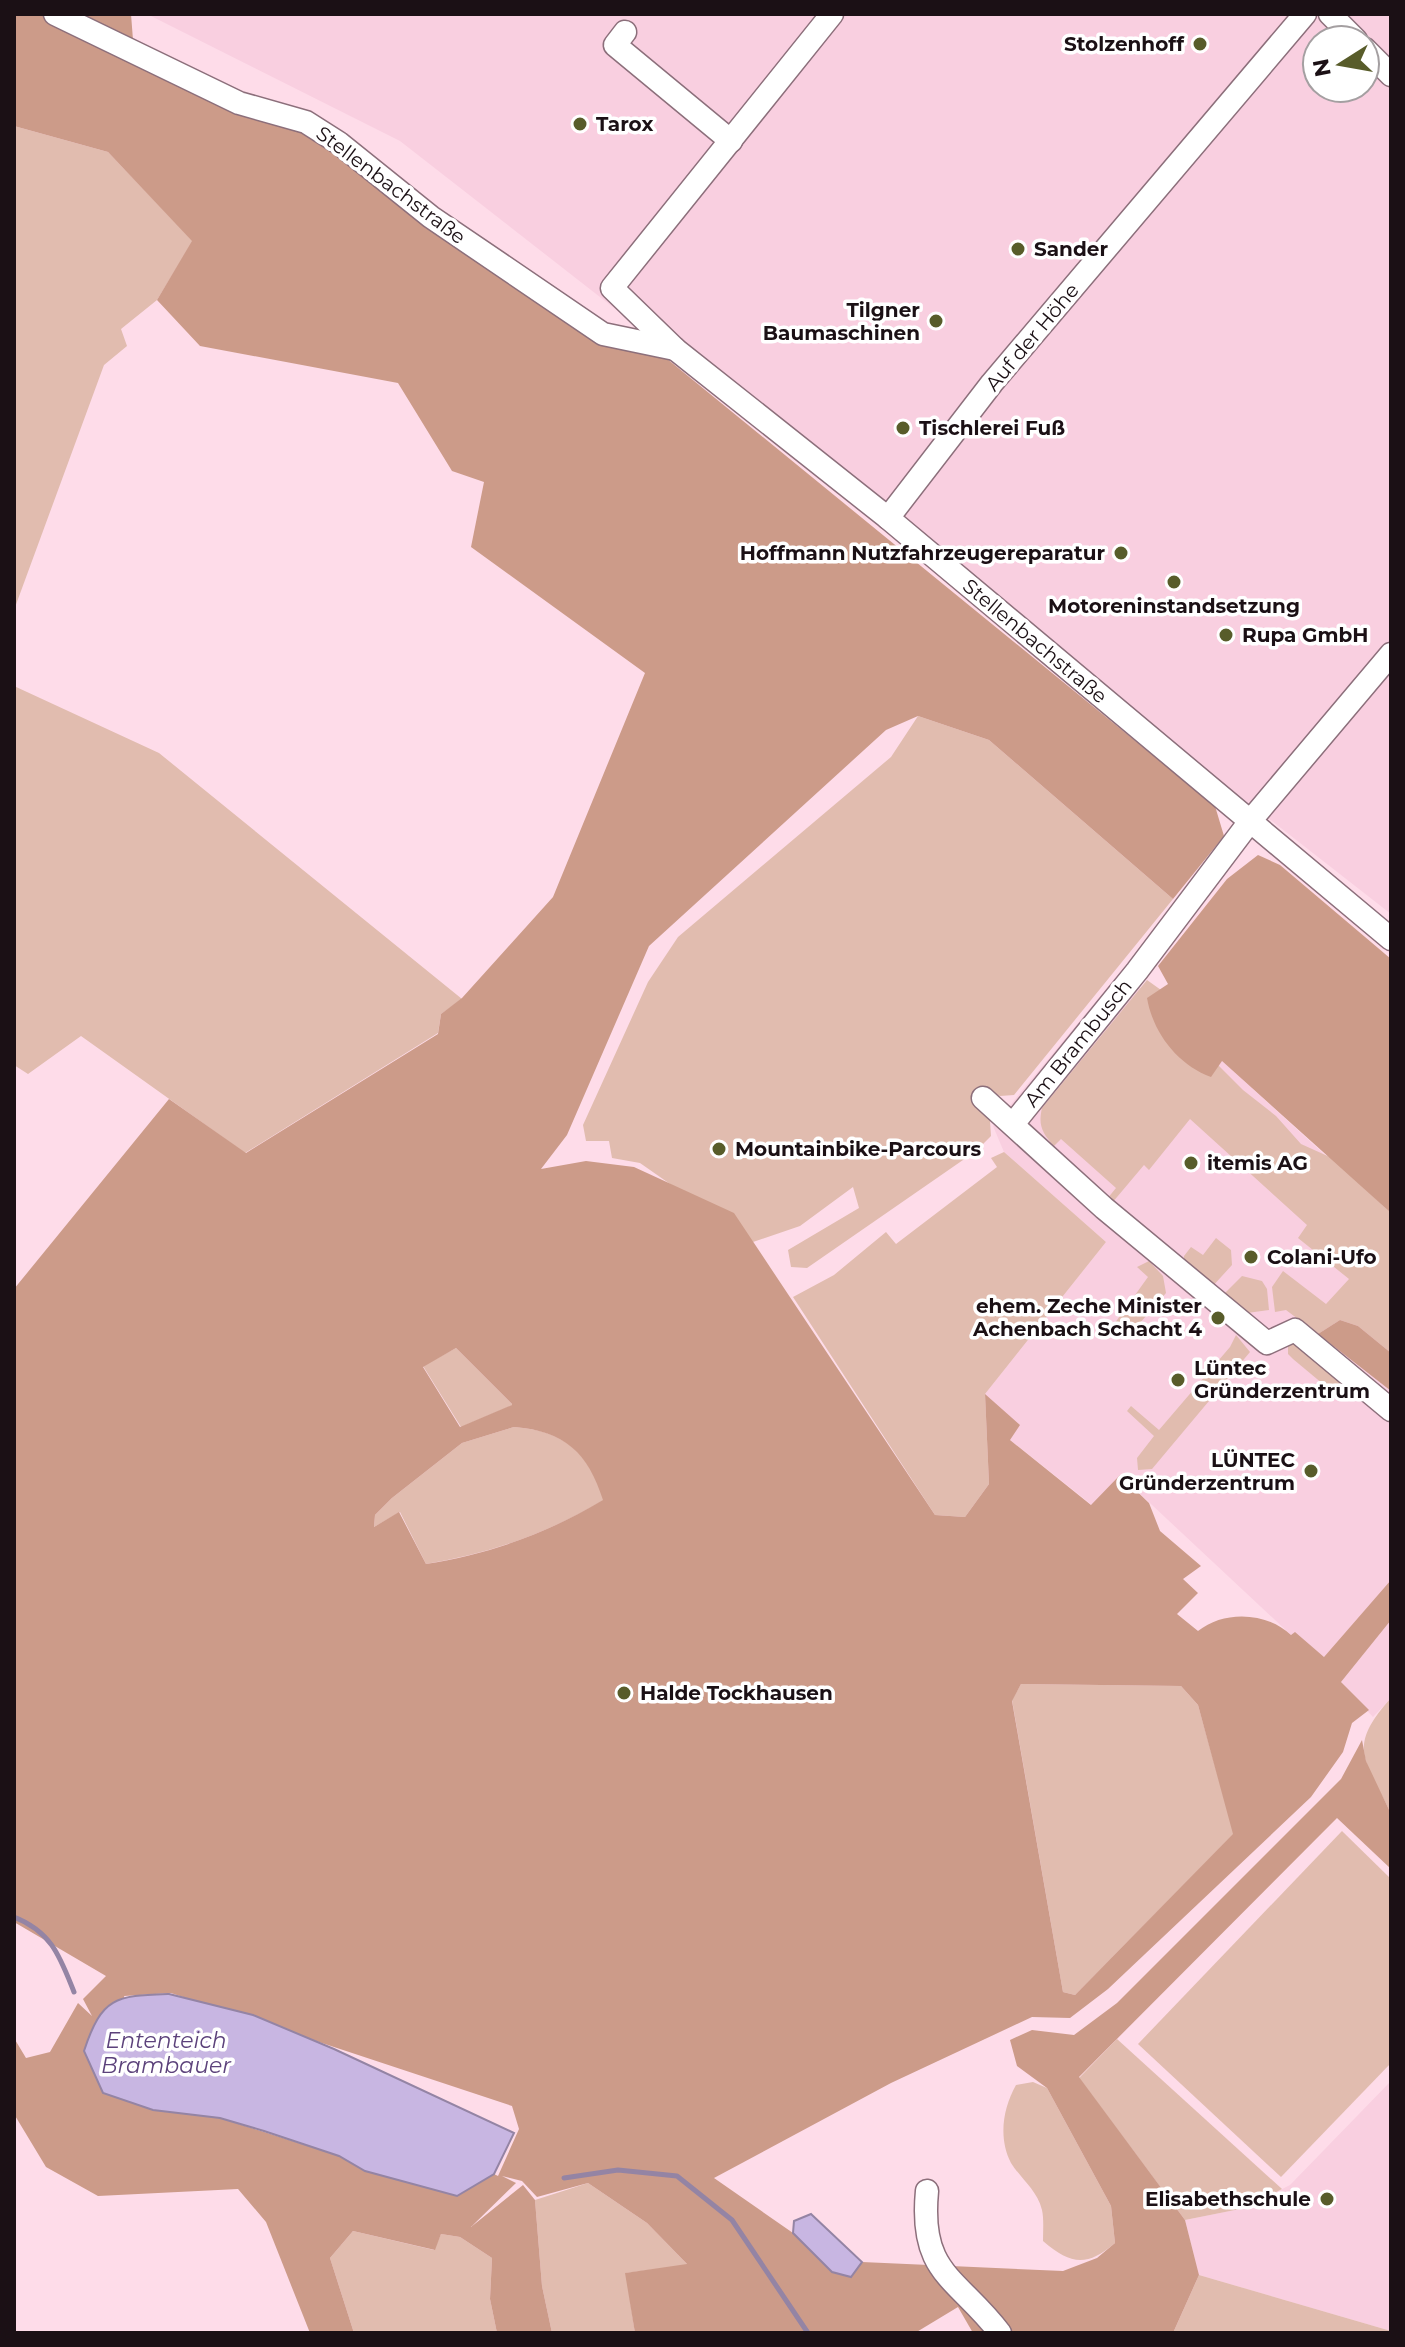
<svg xmlns="http://www.w3.org/2000/svg" width="1405" height="2347" viewBox="0 0 1405 2347" font-family="Montserrat,sans-serif">
	<style>
		.built { fill: #f9cfe0; fill-rule: evenodd }
		.green { fill: #e1bcaf }
		.forest { fill: #cc9b89; fill-rule: evenodd }
		.water { fill: #c8b6e2; stroke: #9484a4; stroke-width: 2 }
		.lines { fill: none; stroke-linecap: round; stroke-linejoin: round }
		.stream { stroke: #9484a4; stroke-width: 5 }
		.minor-casing { stroke: #8c6f7b; stroke-width: 25 }
		.minor { stroke: #fff; stroke-width: 22 }
		.poi-dot { fill: #585c2a; stroke: #fff; stroke-width: 3 }
		.labels { text-anchor: middle; dominant-baseline: central; stroke-width: 7; stroke-linejoin: round; paint-order: stroke }
		.poi-label { font-size: 20px; font-weight: bold; fill: #1b1015; stroke: #fff; text-anchor: start }
		.street-label { font-size: 20px; fill: #1b1015; stroke: #fff }
		.water-label { font-size: 22px; font-style: italic; fill: #5c427b; stroke: #fff }
	</style>
	<rect width="100%" height="100%" fill="#fedce9"/>
	<!-- built -->
	<g class="built">
		<path d="M147,14H1391V914L400,141ZM1317,40H1365V88H1317Z"/>
		<polygon points="1125,966 1147,998 1221,1060 1391,1215 1391,1581 1324,1657 1295,1633 1291,1635 1121,1476 1092,1505 1009,1439 985,1394 1106,1242 1004,1152 993,1126"/>
		<polygon points="1391,1620 1391,1698 1373,1717 1341,1682"/>
		<polygon points="1391,2081 1391,2331 1199,2275 1185,2220 1245,2208 1290,2185"/>
	</g>
	<!-- green -->
	<g class="green">
		<polygon points="14,126 108,152 193,241 157,300 121,329 127,346 104,365 14,610"/>
		<polygon points="14,686 159,753 462,999 441,1014 438,1033 245,1153 81,1036 28,1074 14,1065"/>
		<polygon points="918,716 989,740 1173,899 1014,1095 1000,1096 988,1090 991,1136 976,1151 807,1268 791,1267 788,1250 859,1208 853,1187 800,1226 753,1242 640,1163 612,1158 609,1141 586,1141 583,1125 648,982 678,937 891,757"/>
		<path d="M1147,980L1168,995L1212,1059L1243,1090L1276,1116L1301,1144L1332,1158L1391,1213V1353L1358,1326L1340,1320L1318,1334L1286,1310L1275,1312L1272,1287L1283,1271L1326,1304L1349,1279L1298,1238L1307,1225L1190,1119L1149,1170L1144,1165L1112,1203L1107,1199L1116,1188L1061,1139L1054,1146C1042,1133 1038,1125 1042,1108Z"/>
		<polygon points="1004,1152 1106,1242 985,1394 989,1484 965,1517 935,1515 793,1297 834,1275 886,1232 896,1244 997,1167 991,1158"/>
		<polygon points="1216,1238 1231,1250 1232,1265 1211,1288 1184,1265 1184,1256 1191,1247 1203,1255"/>
		<polygon points="1149,1261 1163,1276 1166,1293 1126,1339 1112,1327 1148,1277 1137,1267"/>
		<polygon points="1242,1276 1262,1281 1267,1289 1269,1310 1247,1313 1221,1297"/>
		<polygon points="1236,1335 1250,1352 1152,1469 1138,1470 1137,1458 1154,1436 1127,1411 1131,1406 1159,1430 1230,1347"/>
		<polygon points="1292,1344 1299,1344 1350,1389 1341,1399 1293,1359 1288,1354 1288,1346"/>
		<polygon points="456,1348 513,1405 461,1427 423,1366"/>
		<path d="M514,1427C565,1431 588,1452 604,1500C548,1533 489,1554 426,1564L400,1512L374,1527L375,1515L392,1498L462,1443Z"/>
		<polygon points="1021,1684 1181,1686 1198,1705 1234,1834 1075,1995 1063,1992 1012,1700"/>
		<path d="M1391,1698V1814C1365,1759 1346,1748 1391,1698Z"/>
		<polygon points="1342,1831 1391,1879 1391,2063 1281,2177 1138,2044"/>
		<polygon points="1117,2039 1282,2189 1245,2208 1185,2220 1079,2078"/>
		<path d="M1033,2082L1047,2088L1111,2206L1115,2243C1087,2267 1071,2265 1043,2241C1043,2231 1044,2219 1042,2210C1037,2190 1021,2179 1011,2163C998,2138 1003,2108 1016,2085Z"/>
		<polygon points="588,2183 647,2223 688,2265 626,2273 635,2333 552,2333 542,2286 535,2200"/>
		<polygon points="353,2231 434,2250 441,2234 460,2237 492,2258 490,2299 497,2333 354,2333 330,2258"/>
		<polygon points="1199,2275 1391,2331 1391,2333 1173,2333"/>
	</g>
	<!-- forest -->
	<g class="forest">
		<path d="M14,14H131L133,40L341,153L583,331L666,358L1215,806L1224,836L1173,899L989,740L918,716L886,730L649,946L567,1135L541,1169L586,1161L634,1167L734,1213L935,1515L965,1517L989,1484L985,1394L1020,1425L1010,1440L1091,1505L1120,1475L1149,1503L1160,1531L1201,1566L1183,1579L1198,1593L1177,1614L1198,1631C1224,1610 1267,1612 1291,1635L1295,1632L1324,1657L1391,1580V1620L1341,1682L1369,1710L1352,1723L1343,1752L1311,1797L1108,1989L1070,2018L1032,2017L891,2083L714,2178L793,2233L832,2272L851,2277L862,2262L1063,2271L1097,2258L1115,2243L1111,2206L1047,2088L1017,2066L1010,2040L1032,2030L1074,2035L1117,2003L1341,1779L1362,1740L1366,1761L1391,1814V1869L1337,1818L1079,2077L1185,2220L1199,2275L1173,2333H973L958,2307L915,2333H635L625,2273L687,2264L647,2223L588,2183L537,2197L522,2181L502,2176L516,2183L471,2227L523,2185L535,2200L542,2286L552,2333H497L490,2299L492,2258L460,2237L441,2234L435,2250L353,2231L330,2258L354,2333H310L266,2222L238,2189L98,2196L46,2167L14,2114V2038L26,2058L50,2052L78,2003L92,2016L83,1999L106,1976L14,1922V1289L169,1099L246,1153L438,1034L441,1014L462,998L553,897L645,673L471,547L484,482L452,471L398,383L200,346L157,300L192,241L108,152L14,126ZM456,1348L512,1404V1405L460,1427L423,1367ZM514,1427C565,1431 588,1453 603,1500C548,1533 490,1554 426,1564L399,1512L374,1527L375,1515L392,1498L462,1443ZM1021,1684L1181,1686L1198,1705L1233,1834L1075,1995L1063,1992L1012,1701ZM171,1993L512,2106L519,2129L498,2176L494,2174L457,2196L365,2171L339,2156L220,2118L153,2110L124,1996Z"/>
		<path d="M1258,855L1280,865L1391,959V1213L1222,1061L1211,1077C1178,1065 1153,1033 1147,998L1168,984L1158,966L1227,879Z"/>
		<polygon points="1340,1320 1358,1326 1391,1353 1391,1391 1318,1334"/>
	</g>
	<!-- water -->
	<g class="water">
		<path d="M169,1994L253,2015L334,2049L514,2133L494,2174L457,2196L365,2171L339,2156L264,2131L220,2118L153,2110L103,2093L84,2051C102,1996 116,1996 169,1994Z"/>
		<polygon points="811,2214 862,2262 851,2277 832,2272 793,2233 794,2221"/>
	</g>
	<g class="lines">
		<!-- stream -->
		<g class="stream">
			<path d="M14,1917C52,1932 60,1957 74,1992"/>
			<polyline points="564,2178 618,2170 677,2176 732,2220 808,2333"/>
		</g>
		<defs>
			<g id="minor">
				<polyline points="55,14 239,103 306,122 339,143 431,217 603,334 675,349"/>
				<polyline points="832,14 612,288 675,349 888,518 1391,939"/>
				<polyline points="1330,14 1356,40"/>
				<polyline points="625,32 615,45 731,141"/>
				<polyline points="1365,49 1391,75"/>
				<polyline points="888,518 992,383 1305,14"/>
				<polyline points="983,1098 1104,1208 1267,1343 1295,1330 1391,1410"/>
				<polyline points="1013,1124 1137,971 1251,820 1391,654"/>
				<path d="M927,2191C919,2274 957,2277 1000,2333"/>
			</g>
		</defs>
		<!-- minor casing -->
		<use href="#minor" class="minor-casing"/>
		<!-- minor -->
		<use href="#minor" class="minor"/>
	</g>
	<!-- markers -->
	<g class="poi-dot">
		<circle cx="1200" cy="44" r="8"/>
		<circle cx="580" cy="124" r="8"/>
		<circle cx="1018" cy="249" r="8"/>
		<circle cx="936" cy="321" r="8"/>
		<circle cx="903" cy="428" r="8"/>
		<circle cx="1121" cy="553" r="8"/>
		<circle cx="1174" cy="582" r="8"/>
		<circle cx="1226" cy="635" r="8"/>
		<circle cx="719" cy="1149" r="8"/>
		<circle cx="1191" cy="1163" r="8"/>
		<circle cx="1251" cy="1257" r="8"/>
		<circle cx="1218" cy="1318" r="8"/>
		<circle cx="1178" cy="1380" r="8"/>
		<circle cx="1311" cy="1471" r="8"/>
		<circle cx="624" cy="1693" r="8"/>
		<circle cx="1327" cy="2199" r="8"/>
	</g>
	<g class="labels">
		<!-- poi labels -->
		<g class="poi-label">
			<text x="1184" y="44" text-anchor="end">Stolzenhoff</text>
			<text x="596" y="124">Tarox</text>
			<text x="1034" y="249">Sander</text>
			<text x="920" y="310" text-anchor="end">Tilgner<tspan x="920" dy="23">Baumaschinen</tspan></text>
			<text x="919" y="428">Tischlerei Fuß</text>
			<text x="1105" y="553" text-anchor="end">Hoffmann Nutzfahrzeugereparatur</text>
			<text x="1174" y="606" text-anchor="middle">Motoreninstandsetzung</text>
			<text x="1242" y="635">Rupa GmbH</text>
			<text x="735" y="1149">Mountainbike-Parcours</text>
			<text x="1207" y="1163">itemis AG</text>
			<text x="1267" y="1257">Colani-Ufo</text>
			<text x="1202" y="1306" text-anchor="end">ehem. Zeche Minister<tspan x="1202" dy="23">Achenbach Schacht 4</tspan></text>
			<text x="1194" y="1368">Lüntec<tspan x="1194" dy="23">Gründerzentrum</tspan></text>
			<text x="1295" y="1460" text-anchor="end">LÜNTEC<tspan x="1295" dy="23">Gründerzentrum</tspan></text>
			<text x="640" y="1693">Halde Tockhausen</text>
			<text x="1311" y="2199" text-anchor="end">Elisabethschule</text>
		</g>
		<!-- street labels -->
		<g class="street-label">
			<text transform="translate(391 185) rotate(37)">Stellenbachstraße</text>
			<text transform="translate(1032 337) rotate(-50)">Auf der Höhe</text>
			<text transform="translate(1035 641) rotate(40)">Stellenbachstraße</text>
			<text transform="translate(1078 1043) rotate(-51)">Am Brambusch</text>
		</g>
		<!-- water labels -->
		<g class="water-label">
			<text x="166" y="2040">Ententeich<tspan x="166" dy="25">Brambauer</tspan></text>
		</g>
	</g>
	<!-- border -->
	<rect width="1405" height="2347" fill="none" stroke="#1b1015" stroke-width="32"/>
	<!-- north arrow -->
	<g transform="translate(1341 64) rotate(259)"><circle r="38" fill="#ffffff" stroke="#a49fa1" stroke-width="2"/>
	<path d="M0-6L14 30L0 20L-14 30Z" fill="#585c2a"/>
	<text y="-12" font-size="22" font-weight="bold" text-anchor="middle" fill="#1b1015">N</text>
	</g>
</svg>
